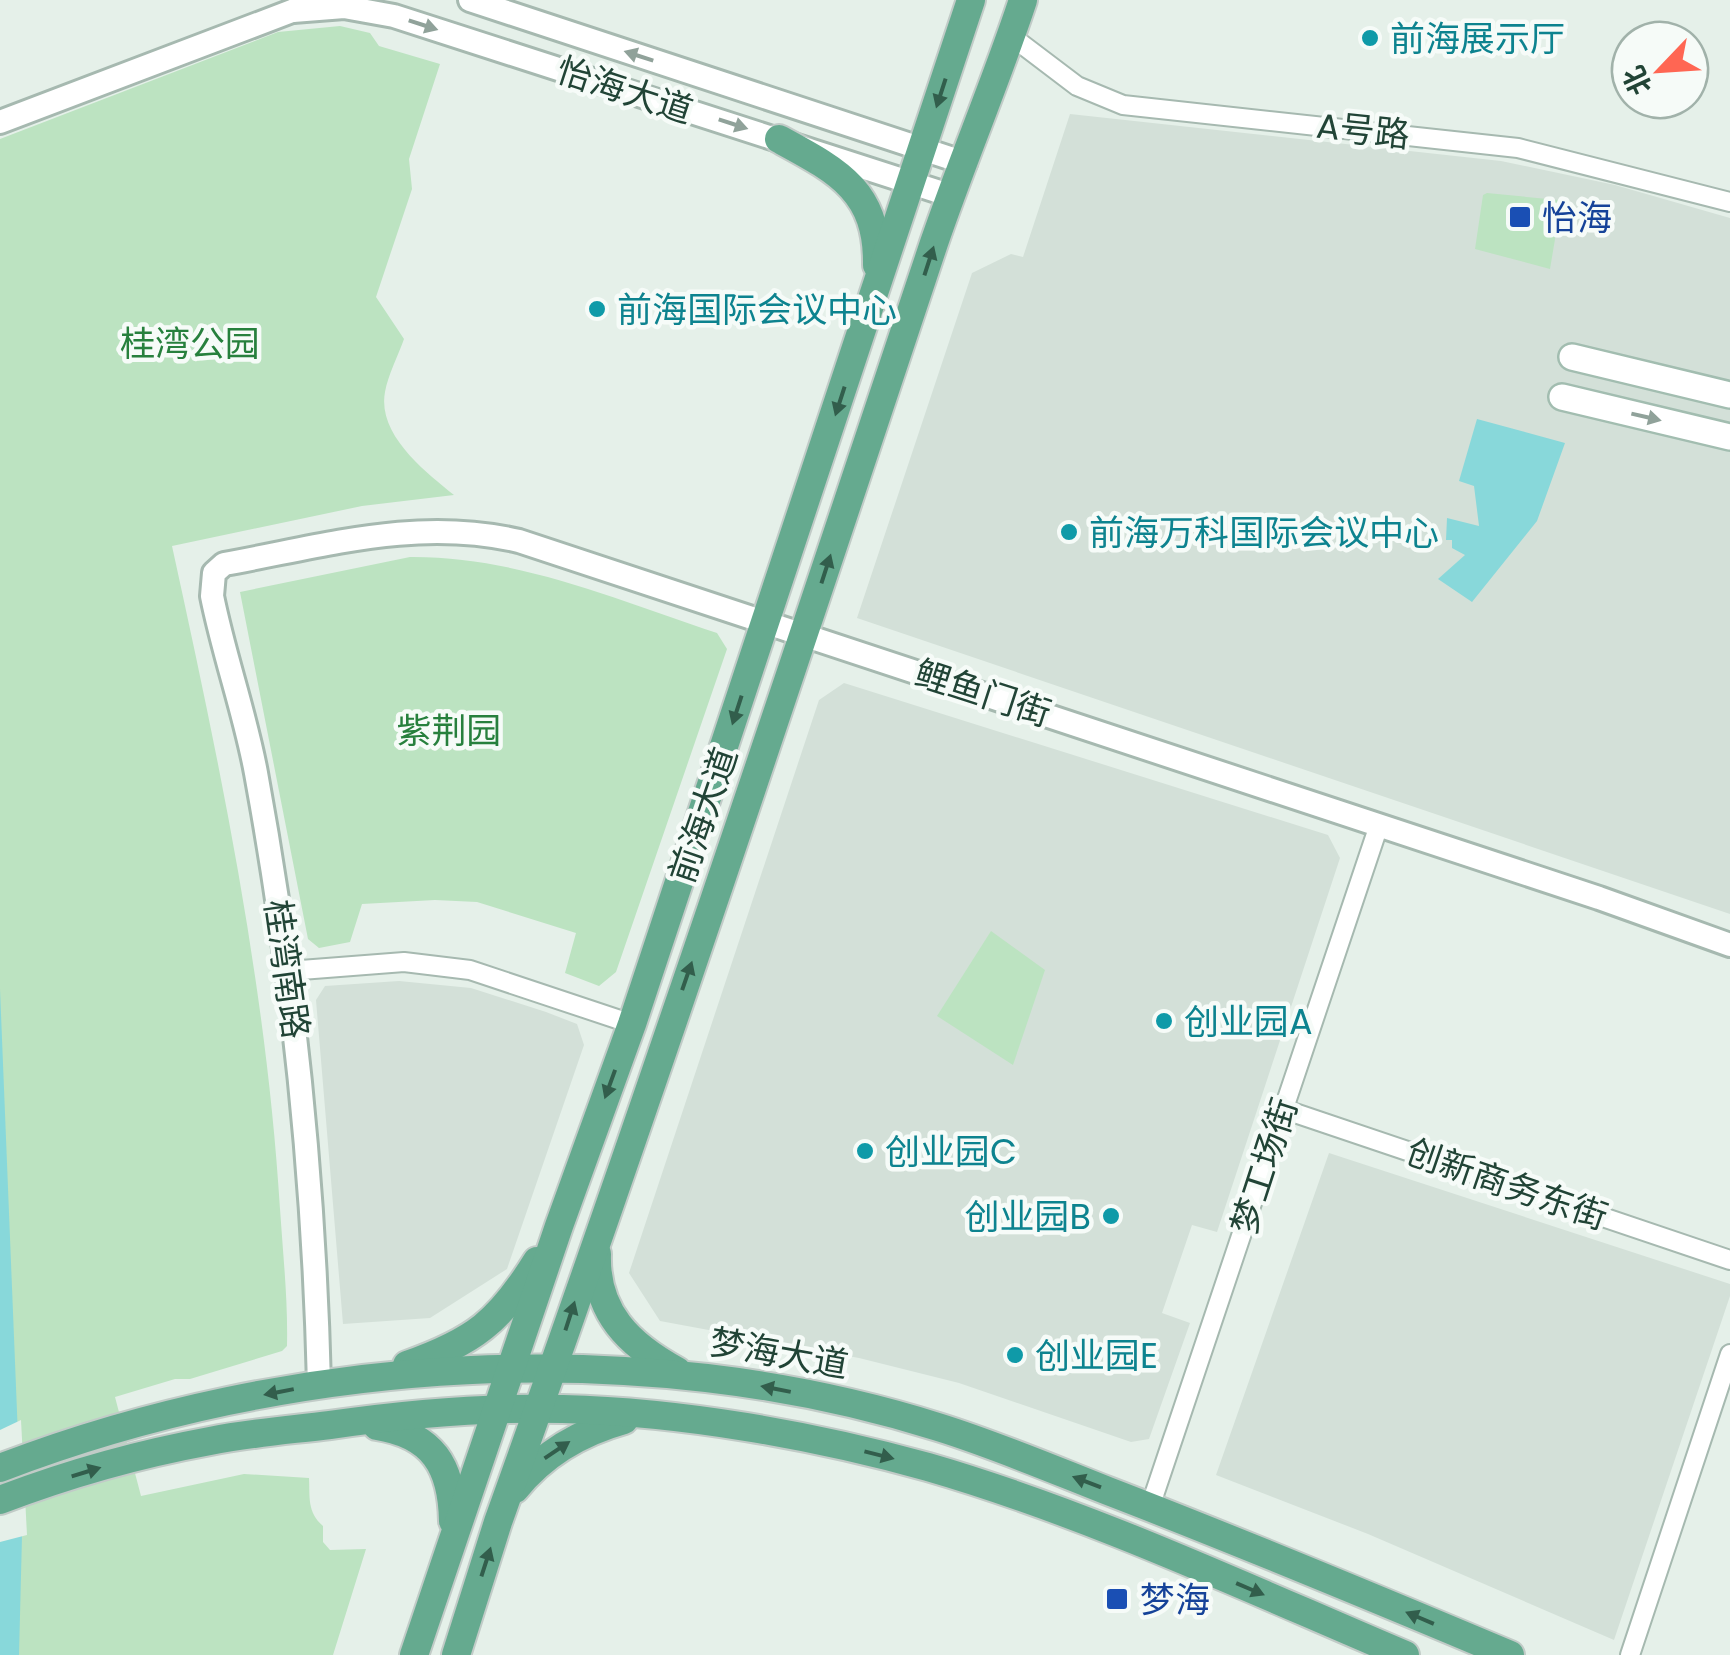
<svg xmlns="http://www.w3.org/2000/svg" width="1730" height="1655" viewBox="0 0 1730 1655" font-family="Poppins,'Noto Sans SC',sans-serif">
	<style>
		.built { fill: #d3e0d8 }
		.green { fill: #bce3c1 }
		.water { fill: #88d8da }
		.pier { fill: #e5f0e9 }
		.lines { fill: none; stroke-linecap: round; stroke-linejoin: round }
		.minor-casing { stroke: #a6b9b0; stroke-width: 22 }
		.tertiary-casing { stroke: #a6b9b0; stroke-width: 28 }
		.secondary-casing { stroke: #a2bdb0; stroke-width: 30 }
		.primary-casing { stroke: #c1cbc7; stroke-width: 32 }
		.minor { stroke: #fff; stroke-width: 18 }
		.tertiary { stroke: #fff; stroke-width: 22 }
		.secondary { stroke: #fff; stroke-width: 25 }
		.primary { stroke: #65aa8f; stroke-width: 28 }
		.oneway { fill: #90a29a }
		.oneway2 { fill: #325e4c }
		.culture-dot { fill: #0f9aa8; stroke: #f6fbf8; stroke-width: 4 }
		.transit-dot { fill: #1a4fb4; stroke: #f6fbf8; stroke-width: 4 }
		.labels { text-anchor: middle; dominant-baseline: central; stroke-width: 9; stroke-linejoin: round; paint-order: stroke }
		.culture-label { font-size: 35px; fill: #0d838f; stroke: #f6fbf8; text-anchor: start }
		.street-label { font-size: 35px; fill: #214436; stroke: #f6fbf8 }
		.transit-label { font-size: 35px; fill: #164399; stroke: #f6fbf8; text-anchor: start }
		.park-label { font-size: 35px; fill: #27803d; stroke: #f6fbf8 }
	</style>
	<rect width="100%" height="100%" fill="#e5f0e9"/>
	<!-- built -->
	<g class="built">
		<polygon points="1070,114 1501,161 1615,185 1730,218 1730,914 857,618 972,273 1011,254 1023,257"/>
		<polygon points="844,683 1328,835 1340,858 1217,1232 1192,1225 1162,1313 1190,1323 1149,1439 1131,1442 959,1383 859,1358 660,1321 629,1273 819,700"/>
		<polygon points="399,981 471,988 546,1012 577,1024 584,1045 507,1269 430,1318 343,1324 316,1000 325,986"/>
		<polygon points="1329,1153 1730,1284 1730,1296 1614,1640 1368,1534 1216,1475"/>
	</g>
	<!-- green -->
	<g class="green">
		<path d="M340,26L370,33L379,46L440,64L409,159L412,189L376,297L404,339C398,356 388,375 385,392C377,435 426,472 454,495L362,506L172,546C220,765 266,984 280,1209C283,1254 288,1300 287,1346L282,1351L190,1379H175L115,1397L141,1496L244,1474L309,1478C310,1497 307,1512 323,1526V1542L330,1550L366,1549L333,1655H0V139L278,32Z"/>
		<polygon points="1487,193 1558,200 1561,204 1550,269 1475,249 1483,195"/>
		<path d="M410,557C517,556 617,600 717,633L727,649L616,972L599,986L565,973L576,933L477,902L435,900L362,904L350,942L319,948L308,939L240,592Z"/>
		<polygon points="991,931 1045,970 1013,1065 937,1016"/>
	</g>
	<!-- water -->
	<g class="water">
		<polygon points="1477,419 1565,443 1537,521 1472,602 1438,579 1465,555 1452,548 1452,540 1446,540 1447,518 1479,526 1474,486 1459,481"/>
		<polygon points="0,989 22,1536 19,1655 0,1655"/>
	</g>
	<!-- pier -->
	<polygon class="pier" points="21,1420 27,1535 0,1542 0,1430"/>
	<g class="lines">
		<defs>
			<g id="minor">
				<polyline points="1011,36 1077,86 1123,105 1518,148 1730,202"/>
				<polyline points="288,971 404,962 470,970 632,1024"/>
				<polyline points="1283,1109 1730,1260"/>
				<polyline points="1150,1507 1379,825"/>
				<polyline points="1630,1655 1730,1354"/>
			</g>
			<g id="tertiary">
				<polyline points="470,0 965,163"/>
				<polyline points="293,11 344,7 394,16 952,196"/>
				<polyline points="0,122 305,6"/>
				<path d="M319,1384C314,1179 293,975 256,773C245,713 224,656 212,596L214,573L224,564C325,546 417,517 519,541L1599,898L1730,945"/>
			</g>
			<g id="secondary">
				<polyline points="1572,357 1730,395"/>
				<polyline points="1562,397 1730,437"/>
			</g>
			<g id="primary">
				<path d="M779,139C838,171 878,191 877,265"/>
				<path d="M597,1254C595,1312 629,1345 677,1371"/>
				<path d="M407,1365C475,1341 499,1322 537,1261"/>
				<path d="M377,1426C433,1435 452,1466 453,1521"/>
				<path d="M0,1468C291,1356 640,1333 938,1427C996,1445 1052,1469 1108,1491C1243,1543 1377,1599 1510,1655"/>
				<path d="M515,1489C543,1454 581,1432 624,1420"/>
				<path d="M0,1500C68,1474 139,1454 210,1441C250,1433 290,1430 330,1425C406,1414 486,1407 563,1409C682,1412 813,1435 928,1467C1090,1514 1249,1589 1405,1655"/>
				<polyline points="414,1655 559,1226 632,1024 971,0"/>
				<path d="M456,1655L498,1522C650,1098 792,670 934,243C962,161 996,82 1023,0"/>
			</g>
		</defs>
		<!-- minor casing -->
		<use href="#minor" class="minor-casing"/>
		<!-- tertiary casing -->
		<use href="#tertiary" class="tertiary-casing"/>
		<!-- secondary casing -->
		<use href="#secondary" class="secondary-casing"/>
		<!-- primary casing -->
		<use href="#primary" class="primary-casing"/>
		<!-- minor -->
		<use href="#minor" class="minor"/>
		<!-- tertiary -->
		<use href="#tertiary" class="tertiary"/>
		<!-- secondary -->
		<use href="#secondary" class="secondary"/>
		<!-- primary -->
		<use href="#primary" class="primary"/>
	</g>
	<!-- one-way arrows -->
	<defs><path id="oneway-solid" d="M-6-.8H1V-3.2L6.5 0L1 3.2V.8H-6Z" transform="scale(2.5)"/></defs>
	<g class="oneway">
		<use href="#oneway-solid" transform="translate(423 25) rotate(18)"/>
		<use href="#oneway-solid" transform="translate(639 56) rotate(-162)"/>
		<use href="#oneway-solid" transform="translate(733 124) rotate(18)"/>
		<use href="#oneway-solid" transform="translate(1646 417) rotate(13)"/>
	</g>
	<g class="oneway2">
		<use href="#oneway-solid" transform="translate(941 93) rotate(108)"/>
		<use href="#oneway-solid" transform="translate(929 261) rotate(-72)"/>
		<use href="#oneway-solid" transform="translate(840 401) rotate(108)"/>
		<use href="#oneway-solid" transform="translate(826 569) rotate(-72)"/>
		<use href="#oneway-solid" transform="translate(737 710) rotate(108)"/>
		<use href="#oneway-solid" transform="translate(687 976) rotate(-71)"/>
		<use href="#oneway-solid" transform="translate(610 1084) rotate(110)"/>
		<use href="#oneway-solid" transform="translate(570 1316) rotate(-72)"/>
		<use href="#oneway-solid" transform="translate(776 1389) rotate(-169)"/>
		<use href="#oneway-solid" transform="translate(279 1392) rotate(169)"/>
		<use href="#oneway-solid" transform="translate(557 1450) rotate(-34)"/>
		<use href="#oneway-solid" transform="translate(879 1455) rotate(14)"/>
		<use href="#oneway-solid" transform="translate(86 1472) rotate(-17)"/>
		<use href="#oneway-solid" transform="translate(1087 1482) rotate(-159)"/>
		<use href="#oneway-solid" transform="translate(486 1562) rotate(-72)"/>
		<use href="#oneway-solid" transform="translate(1250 1589) rotate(23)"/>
		<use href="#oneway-solid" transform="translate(1420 1618) rotate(-157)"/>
	</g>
	<!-- markers -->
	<g class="culture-dot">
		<circle cx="1370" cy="38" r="10"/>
		<circle cx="597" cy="309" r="10"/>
		<circle cx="1069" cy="532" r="10"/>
		<circle cx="1164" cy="1021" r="10"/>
		<circle cx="865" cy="1151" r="10"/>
		<circle cx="1111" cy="1216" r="10"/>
		<circle cx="1015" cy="1355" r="10"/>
	</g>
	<g class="transit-dot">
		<rect x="1508" y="205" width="24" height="24" rx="5"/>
		<rect x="1105" y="1587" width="24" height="24" rx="5"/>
	</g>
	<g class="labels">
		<!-- culture labels -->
		<g class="culture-label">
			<text x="1390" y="38">前海展示厅</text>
			<text x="617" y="309">前海国际会议中心</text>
			<text x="1089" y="532">前海万科国际会议中心</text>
			<text x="1184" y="1021">创业园A</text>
			<text x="885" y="1151">创业园C</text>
			<text x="1091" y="1216" text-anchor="end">创业园B</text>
			<text x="1035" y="1355">创业园E</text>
		</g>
		<!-- street labels -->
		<g class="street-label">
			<text transform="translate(625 90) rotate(18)">怡海大道</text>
			<text transform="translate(1363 130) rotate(6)">A号路</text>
			<text transform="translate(983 693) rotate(18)">鲤鱼门街</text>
			<text transform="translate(703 815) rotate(-71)">前海大道</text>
			<text transform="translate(287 969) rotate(82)">桂湾南路</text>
			<text transform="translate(1264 1166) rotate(-72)">梦工场街</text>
			<text transform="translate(1507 1184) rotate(19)">创新商务东街</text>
			<text transform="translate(779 1353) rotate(10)">梦海大道</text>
		</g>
		<!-- transit labels -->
		<g class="transit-label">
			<text x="1542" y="217">怡海</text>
			<text x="1140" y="1599">梦海</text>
		</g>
		<!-- park labels -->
		<g class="park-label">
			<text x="190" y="343">桂湾公园</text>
			<text x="449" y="730">紫荆园</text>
		</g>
	</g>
	<!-- north arrow -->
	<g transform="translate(1660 70) rotate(245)"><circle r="48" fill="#f6fbf8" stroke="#a1b2aa" stroke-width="2.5"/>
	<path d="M0-8L18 38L0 25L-18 38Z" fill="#ff6653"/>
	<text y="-15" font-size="28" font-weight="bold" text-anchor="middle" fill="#214436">北</text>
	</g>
</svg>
